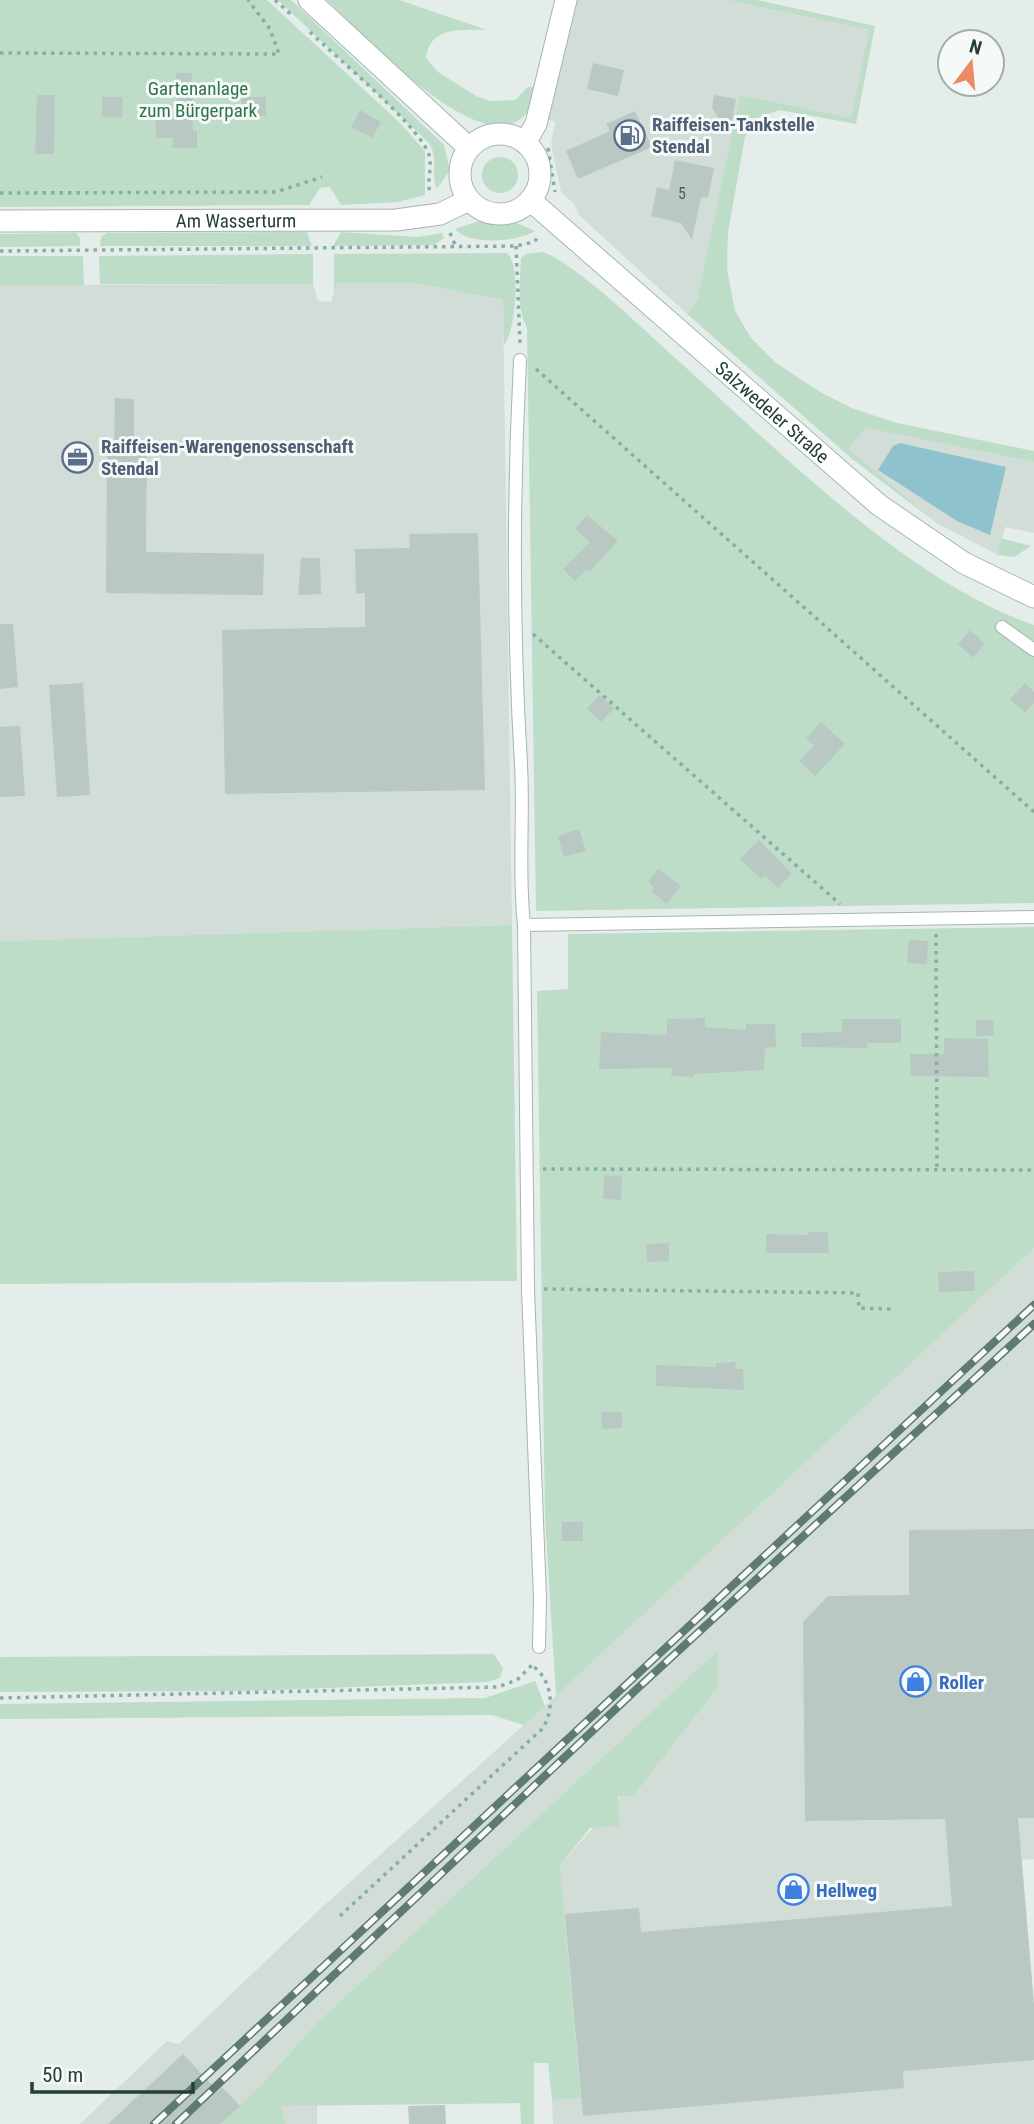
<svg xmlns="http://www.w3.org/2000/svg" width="1034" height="2124" viewBox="0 0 1034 2124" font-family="'Roboto Condensed',sans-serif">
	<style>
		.built { fill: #d2ddd8 }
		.green { fill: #beddc8 }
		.water { fill: #8fc2cf }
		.building { fill: #b9c8c3 }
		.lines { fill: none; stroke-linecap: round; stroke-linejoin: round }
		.service-casing { stroke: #a7b5b0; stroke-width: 14 }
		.minor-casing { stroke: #a7b5b0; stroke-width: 23 }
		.secondary-casing { stroke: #a3b8b2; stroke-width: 23 }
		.path { stroke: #86afa4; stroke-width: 3.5; stroke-dasharray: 3.5 5; stroke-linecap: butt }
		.service { stroke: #fff; stroke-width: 12 }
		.minor { stroke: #fff; stroke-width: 21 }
		.secondary { stroke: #fff; stroke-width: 21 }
		.rail-casing { stroke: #5f7973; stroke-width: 8 }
		.rail { stroke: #f5f9f7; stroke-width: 5; stroke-dasharray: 16; stroke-linecap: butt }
		.labels { text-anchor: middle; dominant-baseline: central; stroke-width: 6; stroke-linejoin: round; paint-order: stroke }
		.number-label { font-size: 16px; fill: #49605b }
		.park-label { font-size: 19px; fill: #30734d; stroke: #f5f9f7 }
		.service-label { font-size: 19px; font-weight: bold; fill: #4e5e75; stroke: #f5f9f7; text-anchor: start }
		.street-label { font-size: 19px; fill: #243e38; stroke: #f5f9f7 }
		.shop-label { font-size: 19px; font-weight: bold; fill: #366cbe; stroke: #f5f9f7; text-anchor: start }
	</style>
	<rect width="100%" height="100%" fill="#e4ede9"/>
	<!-- built -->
	<g class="built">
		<polygon points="574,0 727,0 869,30 851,118 740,95 697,300 687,314 579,215 574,204 561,192 551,143 555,122 548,119"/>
		<polygon points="337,283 414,283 503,300 512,925 0,941 0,285 313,284 318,301 331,302"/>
		<polygon points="866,428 1034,462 1034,533 1005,527 998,555 938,524 847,449"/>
		<polygon points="1034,1248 1034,1859 1022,1860 1034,2005 1034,2124 553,2124 552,2100 581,2097 560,1865 718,1687 717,1651 317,2023 259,2087 244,2113 232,2124 80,2124 167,2041 179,2044 319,1910 556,1696"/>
		<polygon points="317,2105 317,2124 286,2124 281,2106"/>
	</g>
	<!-- green -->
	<g class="green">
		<polygon points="0,0 267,0 398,121 425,151 425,195 398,202 341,205 330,187 320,188 309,205 0,207"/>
		<path d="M278,0H291L444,145L450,170L437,189C430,174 439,158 429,143Z"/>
		<path d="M327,0H399L487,30C461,30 430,26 426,58L438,72L476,96L491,101L515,100L528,87H533L537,91C509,196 362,32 327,0Z"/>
		<polygon points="727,0 757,0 875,26 856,124 779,110 758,118 745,137 728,232 727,269 735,311 751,338 776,363 820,392 854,409 897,423 1034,451 1034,462 866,428 848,449 938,524 851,458 687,314 697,300 740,95 851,118 869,30"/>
		<circle cx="500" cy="175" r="18"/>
		<path d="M482,220L514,222L535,231C516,242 470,246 455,229Z"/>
		<polygon points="307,232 312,246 100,246 101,237 107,233"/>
		<polygon points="341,232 417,237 442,233 444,238 434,245 333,246"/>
		<polygon points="76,233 80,238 80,246 0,247 0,234"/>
		<path d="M543,252C574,263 636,322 663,347C767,439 903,580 1034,625V645L1022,646L1034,656V903L536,911L527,328C516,307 520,281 521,258L526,254Z"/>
		<path d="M507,253C521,263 516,332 504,345L503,300L414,283H337L334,293V254Z"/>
		<polygon points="313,254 313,284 100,284 99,256"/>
		<polygon points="0,256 83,256 84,285 0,285"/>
		<polygon points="1001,538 1031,546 1014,557 998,555"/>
		<polygon points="512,925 517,1281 0,1284 0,941"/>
		<polygon points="1034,927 1034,1248 556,1696 545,1516 537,991 568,989 568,934"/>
		<polygon points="718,1650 718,1687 634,1795 618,1797 619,1826 590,1828 560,1865 581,2098 552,2100 548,2063 534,2063 534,2124 521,2124 520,2103 281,2106 286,2124 220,2124 259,2087 317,2023"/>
		<polygon points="494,1654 503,1668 500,1678 487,1682 245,1691 0,1692 0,1657"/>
		<polygon points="535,1681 545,1706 524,1725 492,1715 0,1719 0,1704 485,1698"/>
	</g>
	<!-- water -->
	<polygon class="water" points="900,443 1006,467 990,535 957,521 878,470 893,446"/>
	<!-- building -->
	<g class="building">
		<polygon points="593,63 624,70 618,96 587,89"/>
		<polygon points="176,73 192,73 193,131 197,131 197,148 172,148 173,138 156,138 155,107 177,106"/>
		<polygon points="37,95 55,95 54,154 35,154"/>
		<polygon points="714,95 736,99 732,121 719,119 712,108"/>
		<polygon points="102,97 123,97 122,118 102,117"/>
		<polygon points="242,97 266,97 266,116 241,116"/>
		<polygon points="360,110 381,122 372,138 351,127"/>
		<polygon points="635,111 652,147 578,179 566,151 610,131 606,124"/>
		<polygon points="675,160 714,168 708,198 701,197 692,240 681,223 651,216 657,187 669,190"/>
		<polygon points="115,398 134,399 134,446 147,446 146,552 264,554 263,595 106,593 107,446 114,446"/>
		<polygon points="587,515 618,541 589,572 586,570 575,581 563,569 590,542 575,529"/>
		<polygon points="478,533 485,790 225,794 222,630 365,627 365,593 356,594 355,549 410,548 409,534"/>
		<polygon points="301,558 320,558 321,594 298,595"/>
		<polygon points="0,624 13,624 18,687 0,689"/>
		<polygon points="970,630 985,644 973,658 958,644"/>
		<polygon points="83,683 90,795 57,797 49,685"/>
		<polygon points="1025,683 1034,692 1034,703 1025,713 1010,699"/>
		<polygon points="599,695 614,708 601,722 587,709"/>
		<polygon points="821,722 845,744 815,776 799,761 814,746 806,738"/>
		<polygon points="20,726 25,796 0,797 0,727"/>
		<polygon points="579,829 586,851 564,857 558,836"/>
		<polygon points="759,840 792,874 778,888 765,875 761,879 740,859"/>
		<polygon points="658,869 681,886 667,904 651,891 654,888 648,882"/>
		<polygon points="909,940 928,941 927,964 907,963"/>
		<polygon points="705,1018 705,1027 746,1030 746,1024 775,1024 776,1047 765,1048 764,1070 694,1074 694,1077 671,1076 672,1068 599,1069 601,1032 667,1035 667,1019"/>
		<polygon points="842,1019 901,1019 901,1043 867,1043 867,1048 802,1047 801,1033 842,1032"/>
		<polygon points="976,1020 993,1020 994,1036 976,1036"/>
		<polygon points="944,1038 988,1039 989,1077 911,1076 910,1054 944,1054"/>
		<polygon points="604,1175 622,1176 621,1200 603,1199"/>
		<polygon points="808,1232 828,1232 829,1253 766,1253 766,1234 808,1235"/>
		<polygon points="669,1243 669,1261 647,1262 646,1244"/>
		<polygon points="974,1271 975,1291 939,1292 938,1272"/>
		<polygon points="736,1362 735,1369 743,1369 744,1390 656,1386 656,1365 716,1367 716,1363"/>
		<polygon points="601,1412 622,1412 622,1428 602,1429"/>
		<rect x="562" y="1522" width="21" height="19"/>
		<polygon points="1034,1529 1034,1818 1018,1818 1034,2005 1034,2060 903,2071 904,2088 583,2116 565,1914 639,1908 641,1932 952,1906 945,1819 805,1821 803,1622 828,1596 909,1595 909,1530"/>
		<polygon points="183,2054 218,2091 222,2087 240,2106 220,2124 108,2124"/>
		<polygon points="445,2105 446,2124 409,2124 408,2106"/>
	</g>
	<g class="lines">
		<defs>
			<g id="service">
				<path d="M520,360C513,496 513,630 521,765C524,819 518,871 524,925L528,1289L540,1598L539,1647"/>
				<polyline points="1002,627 1034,650"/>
				<polyline points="524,925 1034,917"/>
			</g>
			<g id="minor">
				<polyline points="525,143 536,124 566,0"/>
				<path id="s1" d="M0,221L396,220L440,214L469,200"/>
			</g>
			<g id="secondary">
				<polyline points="309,0 469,148"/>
				<circle cx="500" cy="174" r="40"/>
				<path id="s2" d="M530,200L879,505L964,563L1034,597"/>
			</g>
		</defs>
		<!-- service casing -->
		<use href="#service" class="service-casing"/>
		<!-- minor casing -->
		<use href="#minor" class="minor-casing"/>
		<!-- secondary casing -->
		<use href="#secondary" class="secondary-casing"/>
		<!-- path -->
		<g class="path">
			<polyline points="275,0 294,17"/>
			<path d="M310,32C338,59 414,121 428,152C434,166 425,181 431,195"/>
			<polyline points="0,53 279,54 270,29 248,0"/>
			<polyline points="548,148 555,192"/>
			<polyline points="0,193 276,192 322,177"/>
			<polyline points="450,233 456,247"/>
			<polyline points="516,246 520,343"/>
			<polyline points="0,251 516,246 534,242 540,235"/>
			<polyline points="536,369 1034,812"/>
			<polyline points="533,634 840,904"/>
			<polyline points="936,934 937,1170"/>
			<polyline points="543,1169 1034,1170"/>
			<polyline points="544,1289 858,1293 859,1308 894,1309"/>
			<polyline points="0,1698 498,1687 517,1680 534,1663"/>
			<path d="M340,1916L542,1729C555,1710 553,1681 533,1666"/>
		</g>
		<!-- service -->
		<use href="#service" class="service"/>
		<!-- minor -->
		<use href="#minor" class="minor"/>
		<!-- secondary -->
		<use href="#secondary" class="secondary"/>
		<defs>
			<g id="rail">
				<polyline points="154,2124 1034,1305"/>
				<polyline points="176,2124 639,1687 1034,1324"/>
			</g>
		</defs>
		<!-- rail casing -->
		<use href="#rail" class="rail-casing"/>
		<!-- rail -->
		<use href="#rail" class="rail"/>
	</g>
	<!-- icons -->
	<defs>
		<symbol id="fuel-ring" viewBox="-11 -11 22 22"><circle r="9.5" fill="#f5f9f7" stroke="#5c6f8a" stroke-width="1.5"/><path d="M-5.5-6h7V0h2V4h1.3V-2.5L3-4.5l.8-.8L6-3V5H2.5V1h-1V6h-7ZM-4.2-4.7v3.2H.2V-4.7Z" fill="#5c6f8a"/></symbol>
		<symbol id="office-ring" viewBox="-11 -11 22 22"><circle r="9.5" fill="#f5f9f7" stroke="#5c6f8a" stroke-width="1.5"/><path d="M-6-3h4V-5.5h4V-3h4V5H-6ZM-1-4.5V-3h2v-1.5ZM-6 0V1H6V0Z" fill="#5c6f8a"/></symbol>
		<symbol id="shop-ring" viewBox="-11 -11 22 22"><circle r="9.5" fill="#f5f9f7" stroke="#3f7fe0" stroke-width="1.5"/><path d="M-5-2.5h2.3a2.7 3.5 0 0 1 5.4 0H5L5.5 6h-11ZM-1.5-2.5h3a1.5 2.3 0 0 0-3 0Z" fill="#3f7fe0"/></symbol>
	</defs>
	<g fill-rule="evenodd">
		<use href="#fuel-ring" x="612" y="118" width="35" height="35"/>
		<use href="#office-ring" x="60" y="440" width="35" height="35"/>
		<use href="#shop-ring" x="898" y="1664" width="35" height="35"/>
		<use href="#shop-ring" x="776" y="1872" width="35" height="35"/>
	</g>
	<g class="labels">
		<!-- number labels -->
		<g class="number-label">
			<text x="682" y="193">5</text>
		</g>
		<!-- park labels -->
		<g class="park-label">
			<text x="198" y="88">Gartenanlage<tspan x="198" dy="22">zum Bürgerpark</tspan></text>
		</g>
		<!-- service labels -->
		<g class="service-label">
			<text x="652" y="124">Raiffeisen-Tankstelle<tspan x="652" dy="22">Stendal</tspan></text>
			<text x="101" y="446">Raiffeisen-Warengenossenschaft<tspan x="101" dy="22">Stendal</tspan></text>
		</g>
		<!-- street labels -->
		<g class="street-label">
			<text stroke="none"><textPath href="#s1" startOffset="236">Am Wasserturm</textPath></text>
			<text stroke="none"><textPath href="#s2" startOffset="322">Salzwedeler Straße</textPath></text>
		</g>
		<!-- shop labels -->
		<g class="shop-label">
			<text x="939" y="1682">Roller</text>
			<text x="816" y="1890">Hellweg</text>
		</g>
	</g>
	<!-- north arrow -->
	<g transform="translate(971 63) rotate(16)"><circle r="33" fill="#f5f9f7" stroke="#a1aeab" stroke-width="2"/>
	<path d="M0-5L12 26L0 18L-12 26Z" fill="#ec8b63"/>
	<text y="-10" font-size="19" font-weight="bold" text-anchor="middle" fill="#243e38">N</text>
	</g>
	<!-- scale -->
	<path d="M32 2082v10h161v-10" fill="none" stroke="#243e38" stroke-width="3.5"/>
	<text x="42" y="2082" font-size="21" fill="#243e38" stroke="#f5f9f7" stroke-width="5" paint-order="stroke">50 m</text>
</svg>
